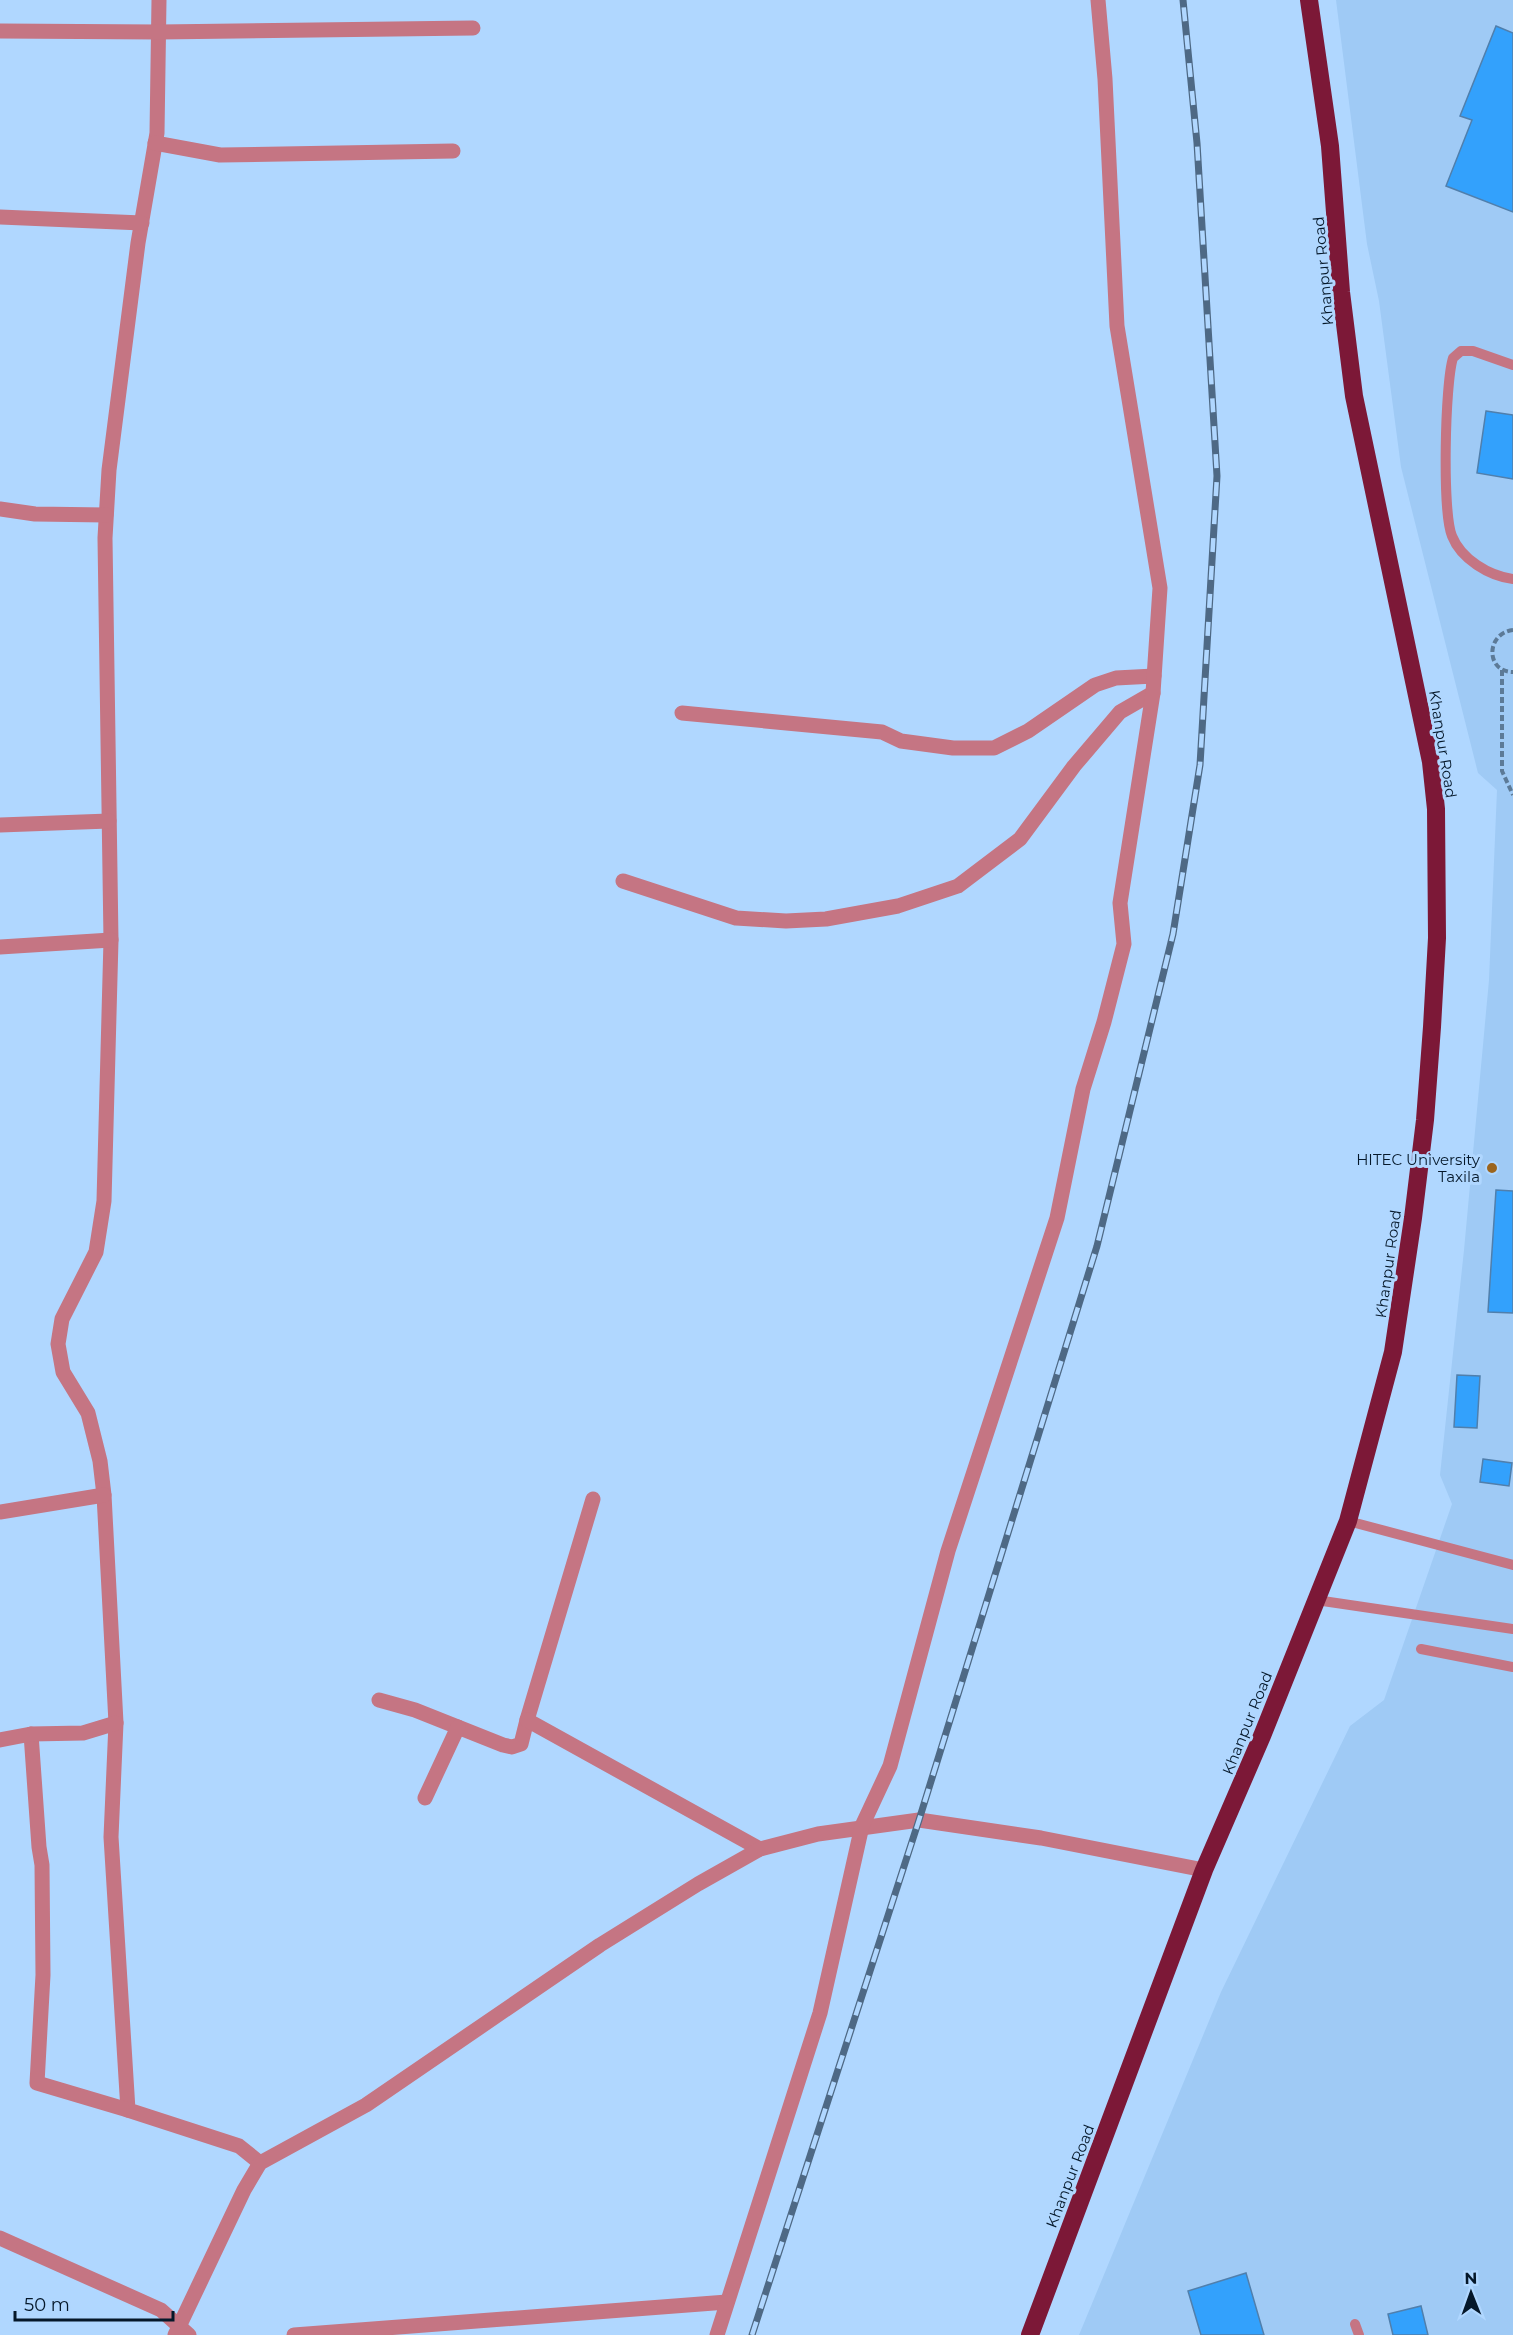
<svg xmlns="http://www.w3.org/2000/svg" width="1513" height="2335" viewBox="0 0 1513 2335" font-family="Montserrat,sans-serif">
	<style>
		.built { fill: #9fcaf5 }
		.building { fill: #33a1fc; stroke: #507fac; stroke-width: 1.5 }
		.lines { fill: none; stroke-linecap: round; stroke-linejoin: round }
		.path { stroke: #5c7a97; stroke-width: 4; stroke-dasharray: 6 3; stroke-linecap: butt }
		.lane { stroke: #c57583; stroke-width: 10 }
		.street { stroke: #c57583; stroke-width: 15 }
		.highway { stroke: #7c1837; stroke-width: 18 }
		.rail-casing { stroke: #4e6985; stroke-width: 7 }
		.rail { stroke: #b0d7ff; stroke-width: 4.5; stroke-dasharray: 14; stroke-linecap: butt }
		.poi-dot { fill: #9b651e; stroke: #b0d7ff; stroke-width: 2 }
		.labels { text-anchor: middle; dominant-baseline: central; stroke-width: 6; stroke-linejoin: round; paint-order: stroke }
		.street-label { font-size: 15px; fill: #05182a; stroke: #b0d7ff }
		.poi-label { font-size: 15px; fill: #05182a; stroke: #b0d7ff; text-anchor: end }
	</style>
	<rect width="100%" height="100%" fill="#b0d7ff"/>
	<!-- built -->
	<polygon class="built" points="1336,0 1513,0 1513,2335 1079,2335 1221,1992 1350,1726 1384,1700 1452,1504 1440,1475 1464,1250 1489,980 1497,790 1478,773 1401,467 1379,301 1367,244"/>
	<!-- building -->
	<g class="building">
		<polygon points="1496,26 1513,33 1513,212 1446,186 1472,120 1460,116"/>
		<polygon points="1486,411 1513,415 1513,479 1477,473"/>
		<polygon points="1496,1190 1513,1191 1513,1313 1488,1312"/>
		<polygon points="1457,1375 1480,1376 1477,1428 1454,1427"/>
		<polygon points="1483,1459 1512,1463 1509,1486 1480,1482"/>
		<polygon points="1246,2273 1264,2335 1201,2335 1188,2291"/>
		<polygon points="1421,2306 1428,2335 1393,2335 1388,2314"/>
	</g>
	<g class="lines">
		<!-- path -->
		<g class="path">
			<path d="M1513,630C1486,633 1485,672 1513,672"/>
			<polyline points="1502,670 1502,771 1513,795"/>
		</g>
		<!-- lane -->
		<g class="lane">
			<path d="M1513,365L1473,351H1461L1453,358C1445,383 1442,512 1452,536C1461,559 1489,576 1513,579"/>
			<polyline points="1348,1521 1513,1565"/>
			<polyline points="1316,1600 1513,1629"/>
			<polyline points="1421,1649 1513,1667"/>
			<polyline points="1355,2324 1359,2335"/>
		</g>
		<!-- street -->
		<g class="street">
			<polyline points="159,0 157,133 138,243 109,470 105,538 111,940 104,1201 96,1252 62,1319 58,1344 63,1372 88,1413 100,1461 104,1495 116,1723 111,1837 128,2110 239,2146 260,2163"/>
			<polyline points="0,31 159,32 473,28"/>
			<polyline points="155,143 220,155 453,151"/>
			<polyline points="0,217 142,223"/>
			<polyline points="0,509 35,514 106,515"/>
			<polyline points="682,713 882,732 901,741 953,748 994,748 1028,731 1095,685 1116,678 1154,676"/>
			<polyline points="0,825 109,821"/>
			<polyline points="623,881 736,918 786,921 826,919 898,906 958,886 1020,839 1074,766 1120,712 1153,693"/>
			<polyline points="0,947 111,940"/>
			<polyline points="0,1512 104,1495"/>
			<polyline points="379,1700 415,1710 503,1745 512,1747 521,1744 527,1720 593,1499"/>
			<polyline points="527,1720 760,1849"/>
			<polyline points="31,1734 39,1847 42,1865 43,1975 37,2083 128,2110"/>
			<polyline points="0,1740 31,1734 83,1733 116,1723"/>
			<polyline points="425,1798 458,1727"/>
			<polyline points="0,2238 161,2310 189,2335"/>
			<polyline points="175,2335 244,2190 260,2163 366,2105 600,1945 698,1884 760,1849 818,1834 919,1820 1041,1838 1204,1870"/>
			<polyline points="294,2335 727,2302"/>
			<polyline points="717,2335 820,2013 862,1826 890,1766 948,1551 1057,1218 1083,1089 1104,1022 1124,944 1120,903 1153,693 1160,588 1117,326 1105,79 1098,0"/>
		</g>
		<!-- highway -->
		<polyline class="highway" points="1030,2335 1204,1870 1262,1736 1348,1521 1393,1352 1413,1218 1425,1120 1432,1027 1437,938 1436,809 1431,762 1354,396 1341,292 1330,146 1309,0"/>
		<defs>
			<polyline id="rail" points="752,2335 919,1820 1097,1246 1173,934 1200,765 1217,476 1197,143 1183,0"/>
		</defs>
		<!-- rail casing -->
		<use href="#rail" class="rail-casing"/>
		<!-- rail -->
		<use href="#rail" class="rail"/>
	</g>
	<!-- markers -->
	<circle class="poi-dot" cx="1492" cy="1168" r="6"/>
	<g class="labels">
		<!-- street labels -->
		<g class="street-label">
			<text transform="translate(1323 271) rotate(-95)">Khanpur Road</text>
			<text transform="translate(1443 744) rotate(81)">Khanpur Road</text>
			<text transform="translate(1388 1264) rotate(-82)">Khanpur Road</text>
			<text transform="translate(1247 1723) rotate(-68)">Khanpur Road</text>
			<text transform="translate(1070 2176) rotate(-69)">Khanpur Road</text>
		</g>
		<!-- poi labels -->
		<g class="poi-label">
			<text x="1480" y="1159">HITEC University<tspan x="1480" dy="17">Taxila</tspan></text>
		</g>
	</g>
	<!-- north arrow -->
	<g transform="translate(1471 2293) rotate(359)" stroke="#b0d7ff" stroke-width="4.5" paint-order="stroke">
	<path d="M0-4.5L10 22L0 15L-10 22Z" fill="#05182a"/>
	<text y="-9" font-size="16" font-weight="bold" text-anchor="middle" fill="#05182a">N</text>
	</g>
	<!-- scale -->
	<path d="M15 2311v9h158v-9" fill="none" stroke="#05182a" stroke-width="3"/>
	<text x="24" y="2311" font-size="18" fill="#05182a" stroke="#b0d7ff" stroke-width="4.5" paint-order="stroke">50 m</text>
</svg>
